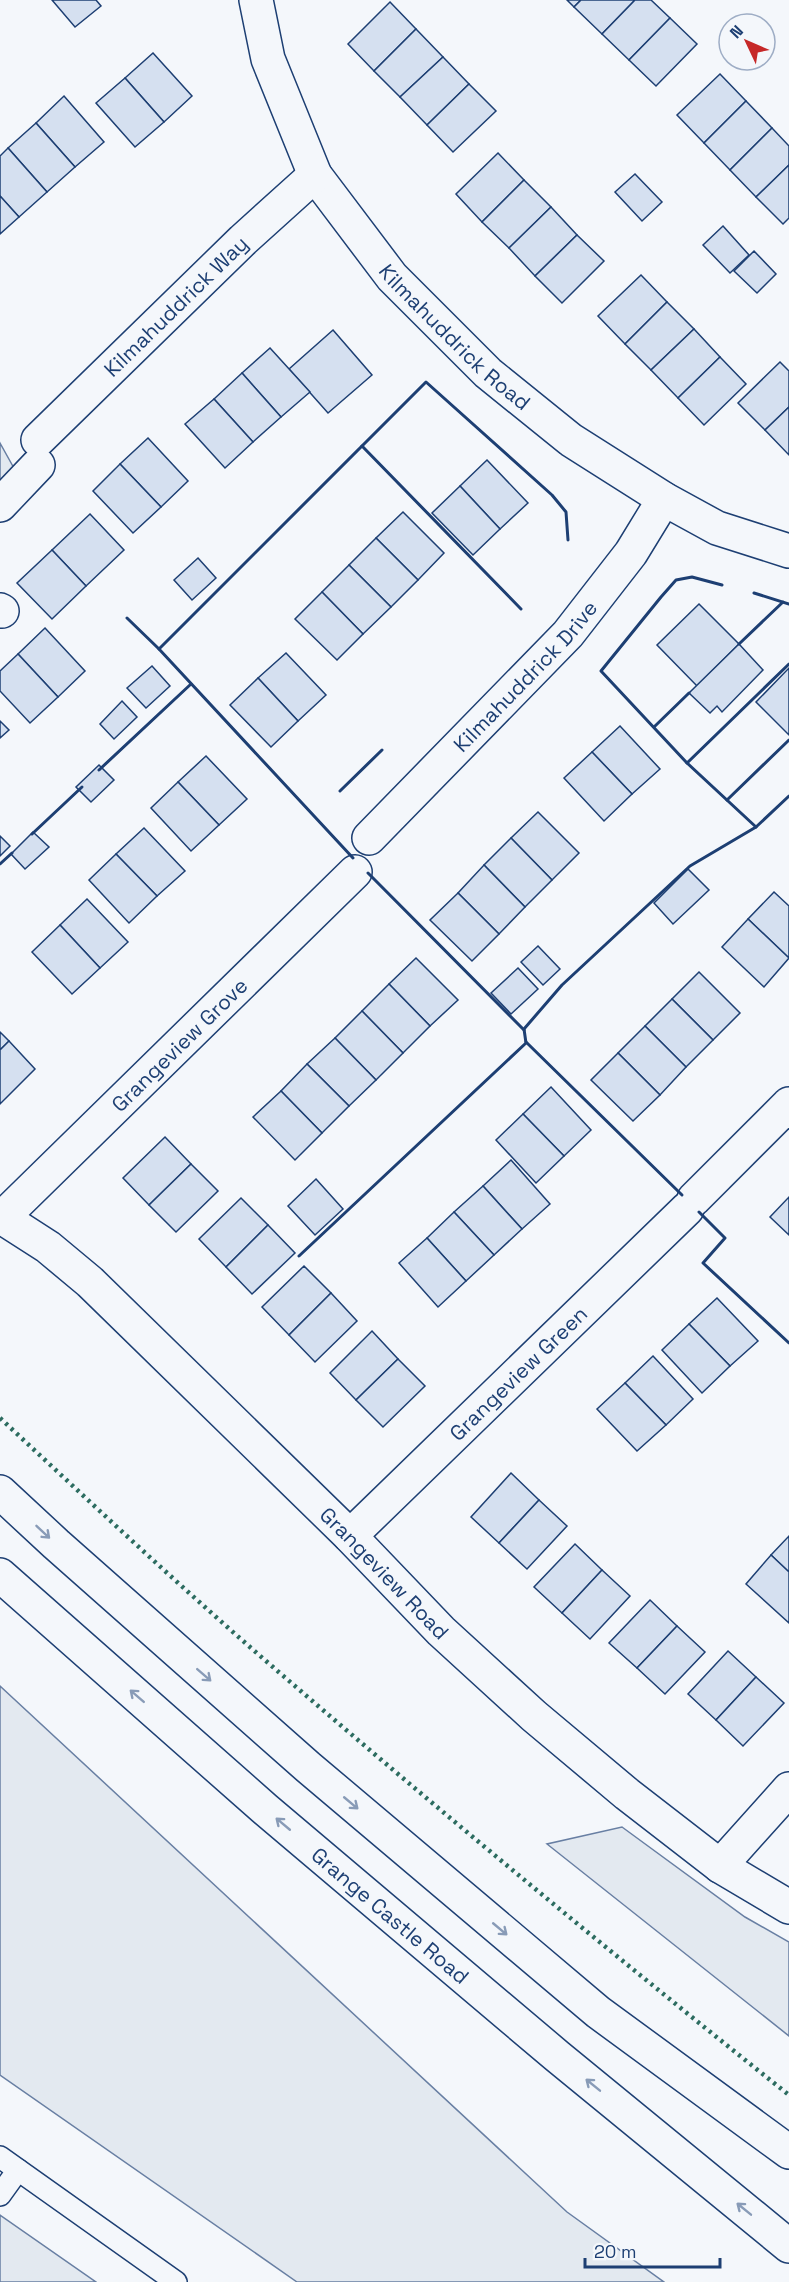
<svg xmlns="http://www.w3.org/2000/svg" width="789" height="2282" viewBox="0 0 789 2282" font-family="'Space Grotesk',sans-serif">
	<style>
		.green { fill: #e3e9f0; stroke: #687fa3; stroke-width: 1.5 }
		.building { fill: #d5e0f0; stroke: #1d3f73; stroke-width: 1.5 }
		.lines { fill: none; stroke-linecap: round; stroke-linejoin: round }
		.lane-casing { stroke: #1d3f73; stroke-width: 24 }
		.street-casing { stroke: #1d3f73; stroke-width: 36 }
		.secondary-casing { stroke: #1d3f73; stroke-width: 36 }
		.lane { stroke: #f4f7fb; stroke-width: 21 }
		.street { stroke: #f4f7fb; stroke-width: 33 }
		.secondary { stroke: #f4f7fb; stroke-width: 33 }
		.hedge { stroke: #2c6c60; stroke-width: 4.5; stroke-dasharray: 3 4.5; stroke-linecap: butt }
		.wall { stroke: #1d3f73; stroke-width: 3 }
		.oneway { stroke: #889bb7 }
		.labels { text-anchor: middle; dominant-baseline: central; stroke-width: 4.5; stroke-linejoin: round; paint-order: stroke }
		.street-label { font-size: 21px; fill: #1d3f73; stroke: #f4f7fb }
	</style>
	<rect width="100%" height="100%" fill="#f4f7fb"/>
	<!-- green -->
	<g class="green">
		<polygon points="0,443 15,470 0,484"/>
		<polygon points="0,1686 567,2212 664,2282 297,2282 0,2075"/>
		<polygon points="622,1827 745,1917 789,1942 789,2036 547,1844"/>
		<polygon points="0,2215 96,2282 0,2282"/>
	</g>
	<!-- building -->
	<g class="building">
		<polygon points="52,0 96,0 101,6 75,27"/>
		<polygon points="567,0 581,0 574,7"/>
		<polygon points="581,0 635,0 602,34 574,7"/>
		<polygon points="635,0 651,0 670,18 629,60 602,34"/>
		<polygon points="390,2 416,29 374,71 348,44"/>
		<polygon points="670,18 697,44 656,86 629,60"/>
		<polygon points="416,29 443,57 400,97 374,71"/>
		<polygon points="153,53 192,96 164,122 125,78"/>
		<polygon points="443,57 469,84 427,125 400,97"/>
		<polygon points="720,74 746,101 704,143 677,115"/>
		<polygon points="125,78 164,122 135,147 96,103"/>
		<polygon points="469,84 496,111 453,152 427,125"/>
		<polygon points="64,96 104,142 75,167 36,123"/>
		<polygon points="746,101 772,128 730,170 704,143"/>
		<polygon points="36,123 75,167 47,192 8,148"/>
		<polygon points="772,128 789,146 789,165 756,197 730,170"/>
		<polygon points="8,148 47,192 19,217 0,196 0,156"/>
		<polygon points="498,153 524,180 482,222 456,194"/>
		<polygon points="789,165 789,218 783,224 756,197"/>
		<polygon points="635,174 662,202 642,221 615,192"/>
		<polygon points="524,180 551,207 509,248 482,222"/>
		<polygon points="0,196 19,217 0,234"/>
		<polygon points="551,207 577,235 535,276 509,248"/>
		<polygon points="723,226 749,255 730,273 703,245"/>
		<polygon points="577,235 604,261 562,303 535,276"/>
		<polygon points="754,251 776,274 757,293 734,271"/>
		<polygon points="641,275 667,302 625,344 598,316"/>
		<polygon points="667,302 694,329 651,370 625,344"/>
		<polygon points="694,329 720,357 678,398 651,370"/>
		<polygon points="333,330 372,375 328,413 289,369"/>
		<polygon points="270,348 310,392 281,417 242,373"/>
		<polygon points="720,357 746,384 704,425 678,398"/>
		<polygon points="780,362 789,371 789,407 765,430 738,403"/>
		<polygon points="242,373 281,417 253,442 214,399"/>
		<polygon points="214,399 253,442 225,468 185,424"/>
		<polygon points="789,407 789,455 765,430"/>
		<polygon points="148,438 188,481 161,507 120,464"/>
		<polygon points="487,460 528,503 500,529 460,486"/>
		<polygon points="120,464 161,507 133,533 93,491"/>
		<polygon points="460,486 500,529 473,555 432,513"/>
		<polygon points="403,512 444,553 418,580 376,538"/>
		<polygon points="90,514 124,550 86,586 52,550"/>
		<polygon points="376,538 418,580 391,607 349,565"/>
		<polygon points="52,550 86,586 52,619 17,583"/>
		<polygon points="198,558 216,578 192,600 174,580"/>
		<polygon points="349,565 391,607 363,634 322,592"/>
		<polygon points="322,592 363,634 337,660 295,619"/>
		<polygon points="699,604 739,644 697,686 657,645"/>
		<polygon points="45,628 85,671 58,697 18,654"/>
		<polygon points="739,644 763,670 722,712 717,706 710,713 689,693"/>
		<polygon points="286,653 326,695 298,721 258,678"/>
		<polygon points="18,654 58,697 30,723 0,691 0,671"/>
		<polygon points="152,666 170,686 146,708 127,688"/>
		<polygon points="789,668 789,735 756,702"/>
		<polygon points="258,678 298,721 271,747 230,705"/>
		<polygon points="122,701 137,717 114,739 100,724"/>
		<polygon points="0,721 9,730 0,738"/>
		<polygon points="620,726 660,769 632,794 592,752"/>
		<polygon points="592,752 632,794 604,821 564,778"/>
		<polygon points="206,756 247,799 219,825 178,782"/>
		<polygon points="99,765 114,780 91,802 76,787"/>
		<polygon points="178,782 219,825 191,851 151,808"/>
		<polygon points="538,812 579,853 552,880 511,838"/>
		<polygon points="144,828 185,871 157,896 116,854"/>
		<polygon points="33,832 49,847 25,869 11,854"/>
		<polygon points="0,836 10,846 0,856"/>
		<polygon points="511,838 552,880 525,907 484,865"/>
		<polygon points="116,854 157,896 129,923 89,880"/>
		<polygon points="484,865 525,907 499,934 458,893"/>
		<polygon points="688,869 709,890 673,924 654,903"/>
		<polygon points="774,892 789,906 789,958 748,919"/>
		<polygon points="458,893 499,934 472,961 430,920"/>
		<polygon points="87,899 128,942 100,968 60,925"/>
		<polygon points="748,919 789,958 764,987 722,947"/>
		<polygon points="60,925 100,968 72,994 32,952"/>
		<polygon points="538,946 560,969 543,985 521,962"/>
		<polygon points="416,958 458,1000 430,1026 389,984"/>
		<polygon points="518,968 538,989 511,1014 491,993"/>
		<polygon points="699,972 740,1013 713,1040 672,999"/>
		<polygon points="389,984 430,1026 403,1053 362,1011"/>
		<polygon points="672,999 713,1040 686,1067 645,1026"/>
		<polygon points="362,1011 403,1053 376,1080 335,1038"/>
		<polygon points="645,1026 686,1067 660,1095 618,1053"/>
		<polygon points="0,1032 9,1041 0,1050"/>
		<polygon points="335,1038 376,1080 349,1106 307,1064"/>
		<polygon points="9,1041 35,1069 0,1104 0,1050"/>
		<polygon points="618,1053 660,1095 633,1121 591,1080"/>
		<polygon points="307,1064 349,1106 322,1133 281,1091"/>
		<polygon points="551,1087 591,1130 564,1156 523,1114"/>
		<polygon points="281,1091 322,1133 295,1160 253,1117"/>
		<polygon points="523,1114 564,1156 536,1183 496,1140"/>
		<polygon points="165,1137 191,1164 149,1205 123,1178"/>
		<polygon points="511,1160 550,1204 522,1229 483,1186"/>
		<polygon points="191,1164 218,1191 176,1232 149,1205"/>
		<polygon points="316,1179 343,1209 315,1235 288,1206"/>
		<polygon points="483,1186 522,1229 494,1255 454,1212"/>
		<polygon points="789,1197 789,1235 770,1217"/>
		<polygon points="241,1198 268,1225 226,1267 199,1239"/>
		<polygon points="454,1212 494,1255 466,1281 427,1238"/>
		<polygon points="268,1225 295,1253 252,1294 226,1267"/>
		<polygon points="427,1238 466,1281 438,1307 399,1263"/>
		<polygon points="304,1266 331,1293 289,1335 262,1307"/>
		<polygon points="331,1293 357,1321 315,1362 289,1335"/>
		<polygon points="717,1298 758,1341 730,1366 689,1324"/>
		<polygon points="689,1324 730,1366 702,1393 662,1350"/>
		<polygon points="372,1331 398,1359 356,1400 330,1373"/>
		<polygon points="653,1356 693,1399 666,1425 625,1383"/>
		<polygon points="398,1359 425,1386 383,1427 356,1400"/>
		<polygon points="625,1383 666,1425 637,1451 597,1409"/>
		<polygon points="511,1473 539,1500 499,1543 471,1517"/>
		<polygon points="539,1500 567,1526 527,1569 499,1543"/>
		<polygon points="789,1536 789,1572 771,1555"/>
		<polygon points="575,1544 602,1570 562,1613 534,1587"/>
		<polygon points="771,1555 789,1572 789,1623 746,1584"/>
		<polygon points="602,1570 630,1596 590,1639 562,1613"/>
		<polygon points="650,1600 677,1626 637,1668 609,1643"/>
		<polygon points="677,1626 705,1652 665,1694 637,1668"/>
		<polygon points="728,1651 756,1677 716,1720 688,1694"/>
		<polygon points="756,1677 784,1703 743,1746 716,1720"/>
	</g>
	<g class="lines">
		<defs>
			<g id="lane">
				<polyline points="0,2157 176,2282"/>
				<polyline points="0,2195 18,2170"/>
			</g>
			<g id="street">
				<path id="s1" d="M256,0L268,59L315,175L392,277L488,373L571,440L664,499L717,528L789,551"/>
				<path id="s2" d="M38,440L243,240L315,175"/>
				<polyline points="0,505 38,465"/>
				<polyline points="0,610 2,611"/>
				<path id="s3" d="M369,838L568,634L631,553L664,499"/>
				<polyline points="694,1199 789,1104"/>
				<path id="s4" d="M0,1216L48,1247L90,1282L350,1536L441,1631L534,1716L627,1794L720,1866L789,1907"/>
				<path id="s5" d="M2,1218L355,872"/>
				<path id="s6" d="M350,1536L687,1209"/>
				<polyline points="720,1866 789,1789"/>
			</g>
			<g id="secondary">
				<polyline points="0,1492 56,1544 308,1767 598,2012 789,2152"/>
				<path id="s7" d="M0,1575L265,1809L557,2056L789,2246"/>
			</g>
		</defs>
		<!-- lane casing -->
		<use href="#lane" class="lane-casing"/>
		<!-- street casing -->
		<use href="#street" class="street-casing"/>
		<!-- secondary casing -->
		<use href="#secondary" class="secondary-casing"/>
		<!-- lane -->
		<use href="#lane" class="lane"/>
		<!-- street -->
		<use href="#street" class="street"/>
		<!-- secondary -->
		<use href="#secondary" class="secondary"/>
		<!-- hedge -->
		<path class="hedge" d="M0,1418C88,1500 175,1582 266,1661C437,1809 612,1954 789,2095"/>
		<!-- wall -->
		<g class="wall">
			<polyline points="362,446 521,609"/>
			<polyline points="754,593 789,604"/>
			<polyline points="127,618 159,649 353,858"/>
			<polyline points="739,644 783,602"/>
			<polyline points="159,649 426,382 552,495 566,512 568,540"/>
			<polyline points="654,727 689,693"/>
			<polyline points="687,763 789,664"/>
			<polyline points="99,770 191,684"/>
			<polyline points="340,791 382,750"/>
			<polyline points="727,800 789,740"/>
			<polyline points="756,827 789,796"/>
			<polyline points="32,834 82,787"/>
			<polyline points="0,864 12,853"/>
			<polyline points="368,873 524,1030"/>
			<polyline points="526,1042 682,1195"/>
			<polyline points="699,1212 725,1238 703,1263 789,1343"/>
			<polyline points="299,1256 526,1043 524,1029 562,985 690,866 756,827 687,763 601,671 661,597 676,580 692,577 722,585"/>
		</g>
	</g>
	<!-- one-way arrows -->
	<defs><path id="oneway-shaft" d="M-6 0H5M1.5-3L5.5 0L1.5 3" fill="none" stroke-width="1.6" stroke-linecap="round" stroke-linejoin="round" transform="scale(1.5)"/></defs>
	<g class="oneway">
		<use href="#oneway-shaft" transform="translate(43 1532) rotate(43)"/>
		<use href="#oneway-shaft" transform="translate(204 1675) rotate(41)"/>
		<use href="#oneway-shaft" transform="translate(137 1696) rotate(-139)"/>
		<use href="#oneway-shaft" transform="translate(351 1803) rotate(40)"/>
		<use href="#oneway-shaft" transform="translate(283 1824) rotate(-140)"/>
		<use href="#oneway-shaft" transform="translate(500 1929) rotate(40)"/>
		<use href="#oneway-shaft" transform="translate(593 2085) rotate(-141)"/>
		<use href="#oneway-shaft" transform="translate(744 2209) rotate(-141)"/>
	</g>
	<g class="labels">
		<!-- street labels -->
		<g class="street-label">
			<text stroke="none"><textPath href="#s2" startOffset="192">Kilmahuddrick Way</textPath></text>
			<text stroke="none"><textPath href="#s1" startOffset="400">Kilmahuddrick Road</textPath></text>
			<text stroke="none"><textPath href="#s3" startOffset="225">Kilmahuddrick Drive</textPath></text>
			<text stroke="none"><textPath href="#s5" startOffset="248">Grangeview Grove</textPath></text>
			<text stroke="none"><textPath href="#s6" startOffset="234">Grangeview Green</textPath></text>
			<text stroke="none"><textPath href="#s4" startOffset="526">Grangeview Road</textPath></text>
			<text stroke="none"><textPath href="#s7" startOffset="518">Grange Castle Road</textPath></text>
		</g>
	</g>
	<!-- north arrow -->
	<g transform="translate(747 42) rotate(314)"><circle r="28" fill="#f4f7fb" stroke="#9eadc5" stroke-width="1.5"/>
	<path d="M0-4.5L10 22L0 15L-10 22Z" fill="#c62828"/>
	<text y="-9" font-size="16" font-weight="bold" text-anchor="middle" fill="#1d3f73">N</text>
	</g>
	<!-- scale -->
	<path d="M585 2258v9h135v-9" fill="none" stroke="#1d3f73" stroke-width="3"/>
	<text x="594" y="2258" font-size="18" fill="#1d3f73" stroke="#f4f7fb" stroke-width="4.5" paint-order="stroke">20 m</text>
</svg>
